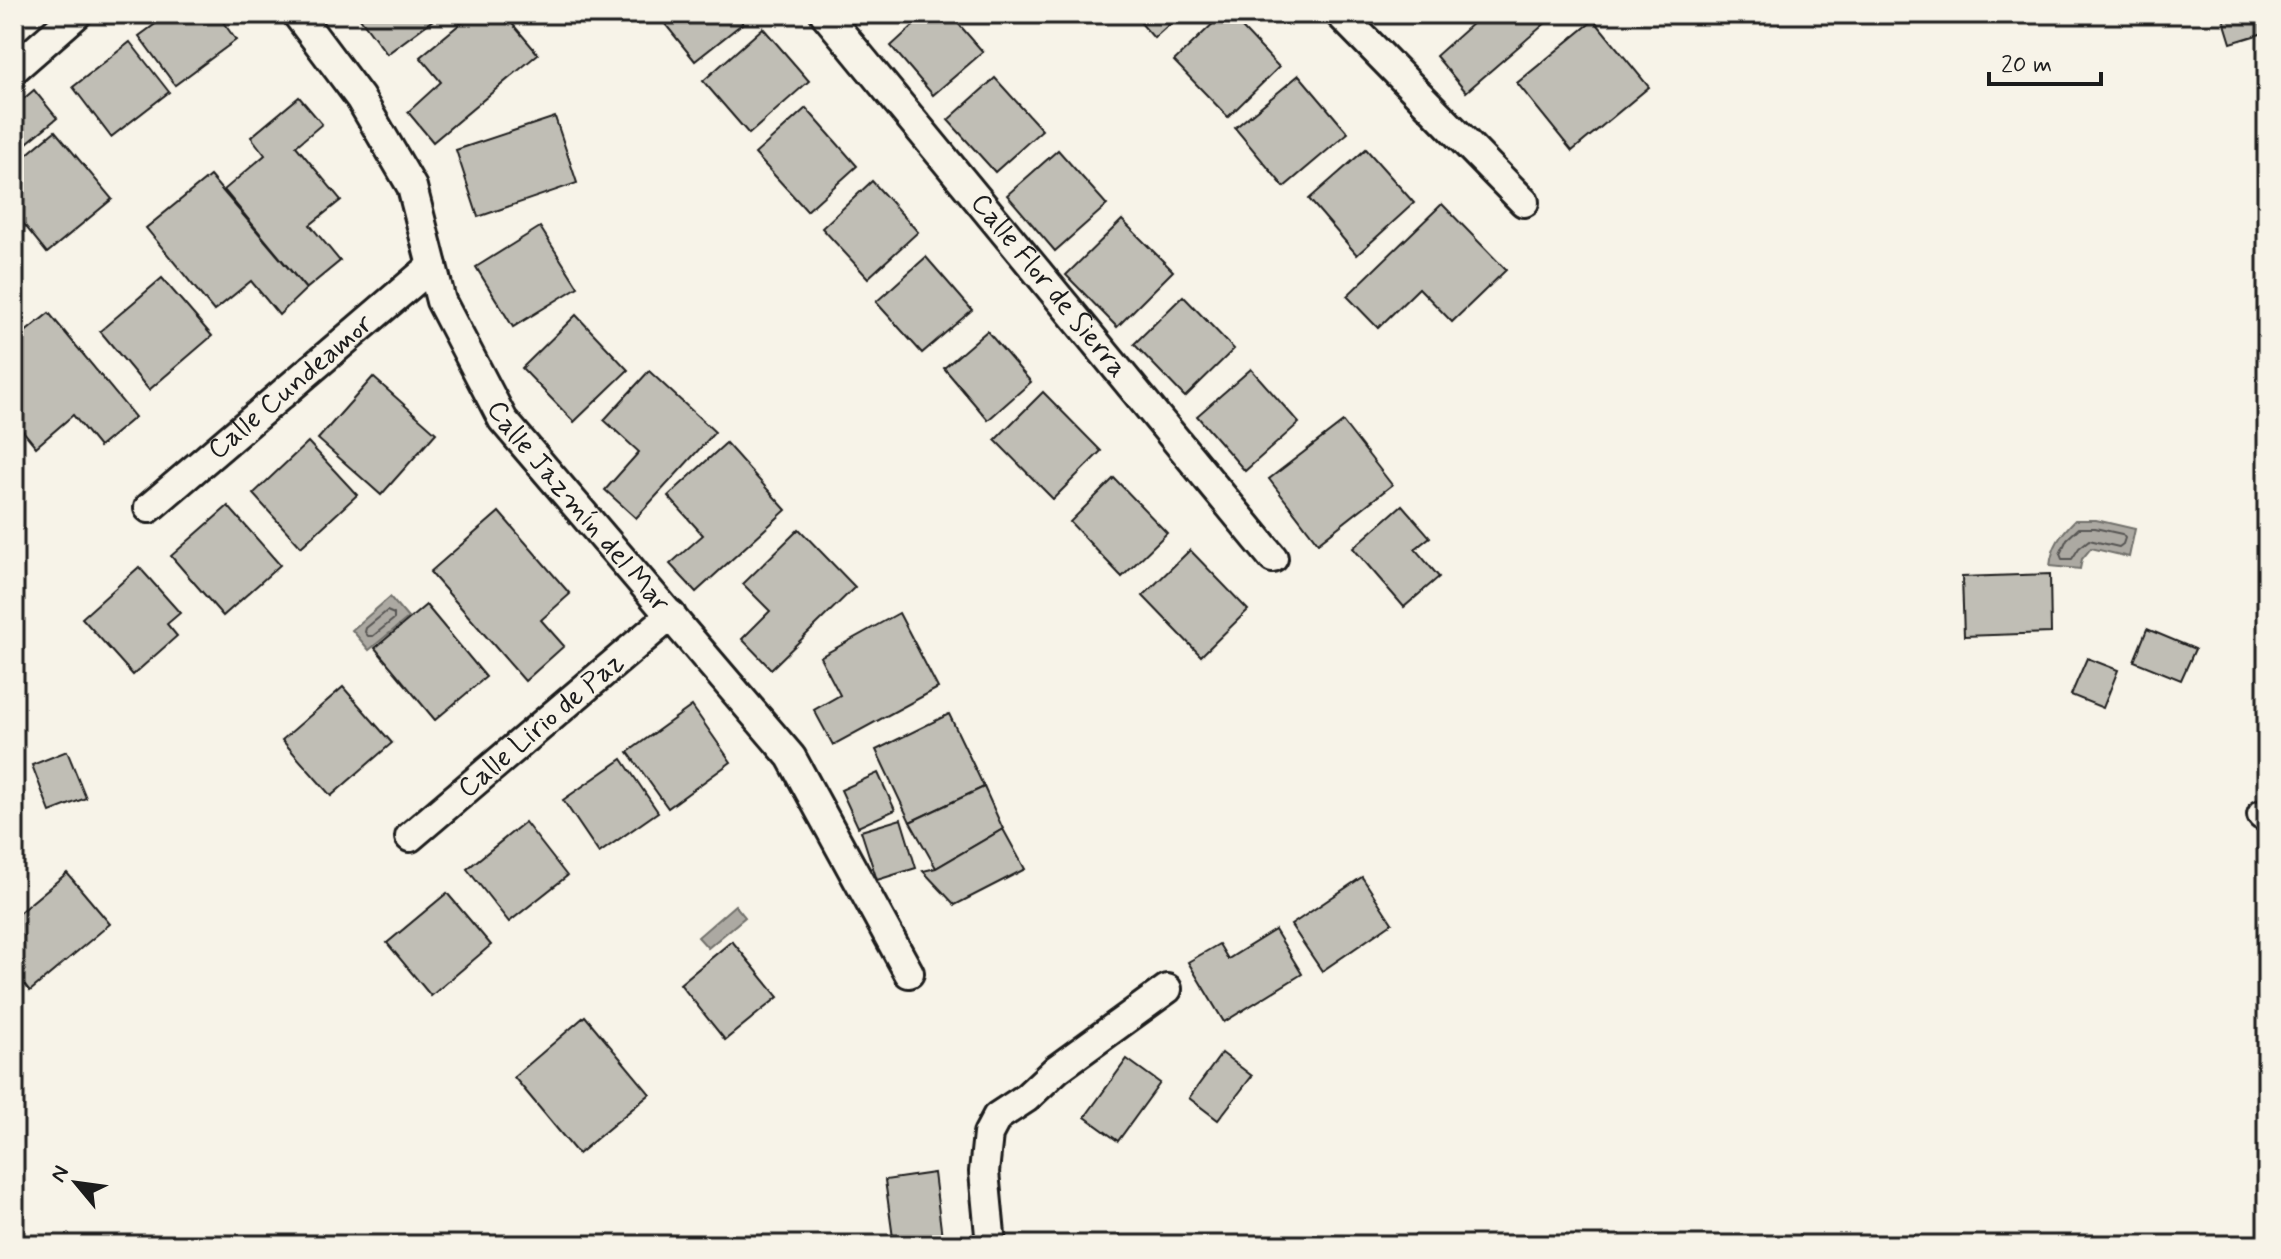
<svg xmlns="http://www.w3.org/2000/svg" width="2281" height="1259" viewBox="0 0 2281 1259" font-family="Mynerve,sans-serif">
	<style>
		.water { fill: #aca9a2; stroke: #72716c; stroke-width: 2 }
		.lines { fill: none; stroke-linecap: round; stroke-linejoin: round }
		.shore { stroke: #565452; stroke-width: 2 }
		.building { fill: #c0beb5; stroke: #1c1c1c; stroke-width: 2 }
		.street-casing { stroke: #1c1c1c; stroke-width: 34 }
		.street { stroke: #f7f3e8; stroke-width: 28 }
		.labels { text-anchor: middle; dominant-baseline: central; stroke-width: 6; stroke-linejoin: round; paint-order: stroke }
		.street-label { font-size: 28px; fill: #1c1c1c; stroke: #f7f3e8 }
	</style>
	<rect width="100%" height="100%" fill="#f7f3e8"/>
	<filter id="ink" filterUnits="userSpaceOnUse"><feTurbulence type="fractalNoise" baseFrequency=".0125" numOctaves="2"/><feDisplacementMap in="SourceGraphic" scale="16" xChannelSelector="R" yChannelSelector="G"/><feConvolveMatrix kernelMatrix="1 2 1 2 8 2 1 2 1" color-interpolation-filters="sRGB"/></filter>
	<g filter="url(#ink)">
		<!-- water -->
		<g class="water">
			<path d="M2075,520H2096L2135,529L2129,557L2091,548L2082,559L2080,569L2050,566C2052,546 2061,534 2075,520Z"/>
			<polygon points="390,597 408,618 369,650 352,630"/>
			<polygon points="735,905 745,917 708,948 698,937"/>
		</g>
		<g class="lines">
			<!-- shore -->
			<g class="shore">
				<polygon points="2079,528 2095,528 2122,534 2125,538 2123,544 2119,547 2089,540 2079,548 2072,559 2062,559 2060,554 2067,539"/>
				<polygon points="387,611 394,614 394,619 373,636 368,636 365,632 366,628"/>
			</g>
		</g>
		<!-- building -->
		<g class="building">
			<polygon points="169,14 217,14 236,40 175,85 139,36"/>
			<polygon points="357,14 441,14 387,54"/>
			<polygon points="472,14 504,14 538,54 433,142 408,112 441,82 420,57"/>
			<polygon points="657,14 736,14 743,23 695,61"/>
			<polygon points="926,14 950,14 983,52 933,95 891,46"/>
			<polygon points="1133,14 1181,14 1154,38"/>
			<polygon points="1223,14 1229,14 1279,67 1228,117 1174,61"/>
			<polygon points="1467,14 1556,14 1466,92 1436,56 1474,22"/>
			<polygon points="2222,14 2267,14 2267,32 2231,43"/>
			<polygon points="1594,20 1649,87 1572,151 1517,83"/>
			<polygon points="763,28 809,81 749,134 703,81"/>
			<polygon points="130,42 169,92 111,137 73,87"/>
			<polygon points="1299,75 1348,133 1284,187 1235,128"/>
			<polygon points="995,78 1042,130 995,172 948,120"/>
			<polygon points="34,90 57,118 22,147 14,137 14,107"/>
			<polygon points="299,97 322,124 296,146 341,200 310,225 340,261 306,289 224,190 265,155 251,137"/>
			<polygon points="806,108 857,166 807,211 755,154"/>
			<polygon points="555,117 577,183 478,217 456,150"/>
			<polygon points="55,131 112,199 47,253 14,212 14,165"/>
			<polygon points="1366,149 1414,203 1357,255 1309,199"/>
			<polygon points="1058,150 1107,205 1055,251 1007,195"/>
			<polygon points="210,176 306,289 279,315 251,281 214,311 146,228"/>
			<polygon points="872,181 918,232 868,278 822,228"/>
			<polygon points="1442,204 1506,270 1452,322 1419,288 1378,328 1347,296"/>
			<polygon points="1122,220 1173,271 1117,327 1066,275"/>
			<polygon points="540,227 578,287 513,327 476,267"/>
			<polygon points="926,257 972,310 922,353 876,302"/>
			<polygon points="162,278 212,336 149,390 100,331"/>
			<polygon points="1183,296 1234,349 1185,397 1134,344"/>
			<polygon points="49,313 135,417 99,447 73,415 36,447 14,420 14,341"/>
			<polygon points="576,315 628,370 574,422 522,368"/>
			<polygon points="987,331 1031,382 988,420 944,368"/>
			<polygon points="1251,369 1299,423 1245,471 1197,416"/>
			<polygon points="649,371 715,432 636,518 605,490 639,452 604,420"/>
			<polygon points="373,377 436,433 381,495 318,439"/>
			<polygon points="1043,392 1101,451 1053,499 995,440"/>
			<polygon points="1343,422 1392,485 1318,543 1269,479"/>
			<polygon points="308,442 357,495 301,547 253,494"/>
			<polygon points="726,443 786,510 696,592 670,564 703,535 668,496"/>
			<polygon points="1114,478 1167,533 1122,577 1070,522"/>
			<polygon points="1402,505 1430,537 1415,549 1439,577 1404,607 1353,548"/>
			<polygon points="228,506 280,565 223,616 171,556"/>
			<polygon points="499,512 570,594 541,620 564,646 525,681 430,572"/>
			<polygon points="799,529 855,587 771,669 742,639 770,611 743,584"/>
			<polygon points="1190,550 1248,610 1201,656 1143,596"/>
			<polygon points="139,567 180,613 167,624 177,636 133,675 82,618"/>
			<polygon points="2050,574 2051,633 1964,636 1962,577"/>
			<polygon points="426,605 486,677 435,720 375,648"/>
			<polygon points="899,613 938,688 833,745 814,710 840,695 820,657"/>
			<polygon points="2147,629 2195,649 2181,680 2134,661"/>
			<polygon points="2087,658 2118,670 2103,708 2071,695"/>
			<polygon points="343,687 392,743 331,796 282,740"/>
			<polygon points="692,706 731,762 668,808 628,752"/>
			<polygon points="949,714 984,787 910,822 876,750"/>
			<polygon points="67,751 86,798 50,812 32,765"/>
			<polygon points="622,759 658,812 599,853 563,800"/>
			<polygon points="878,773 895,810 858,827 841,790"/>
			<polygon points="984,787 1003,829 936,868 910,822"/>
			<polygon points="901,819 916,868 877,880 861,831"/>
			<polygon points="525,822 567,876 509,922 467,869"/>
			<polygon points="1003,829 1025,869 955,905 923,871 936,868"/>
			<polygon points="67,873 110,924 30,991 14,971 14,917"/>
			<polygon points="1362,877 1392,923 1322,971 1291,925"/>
			<polygon points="447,893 491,945 431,996 387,943"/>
			<polygon points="1275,930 1302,974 1224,1022 1188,962 1219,944 1228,959"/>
			<polygon points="732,941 778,997 725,1040 680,984"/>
			<polygon points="585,1016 650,1094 578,1154 514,1077"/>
			<polygon points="1222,1053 1252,1076 1218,1120 1189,1098"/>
			<polygon points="1127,1059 1160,1083 1118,1141 1085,1117"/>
			<polygon points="934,1173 943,1245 894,1245 885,1180"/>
		</g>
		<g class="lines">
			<defs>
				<g id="street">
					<path id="s1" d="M297,14L360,98L412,187L441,301L503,420L791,757L909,973"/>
					<path id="s2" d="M825,14L1273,558"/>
					<polyline points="1340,14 1524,202"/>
					<polyline points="14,69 77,14"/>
					<path id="s3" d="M149,508L432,266"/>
					<polyline points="2262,815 2267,814"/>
					<path id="s4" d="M410,837L671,615"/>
					<polyline points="991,1245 984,1172 988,1134 997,1117 1026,1098 1057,1069 1167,989"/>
				</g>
			</defs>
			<!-- street casing -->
			<use href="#street" class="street-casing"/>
			<!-- street -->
			<use href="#street" class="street"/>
		</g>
	</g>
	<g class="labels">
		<!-- street labels -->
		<g class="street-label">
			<text stroke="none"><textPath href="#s2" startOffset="352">Calle Flor de Sierra</textPath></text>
			<text stroke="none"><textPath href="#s3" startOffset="186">Calle Cundeamor</textPath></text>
			<text stroke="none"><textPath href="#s1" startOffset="574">Calle Jazmín del Mar</textPath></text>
			<text stroke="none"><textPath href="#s4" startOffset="172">Calle Lirio de Paz</textPath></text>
		</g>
	</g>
	<!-- margin -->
	<rect width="2281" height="1259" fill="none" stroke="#f7f3e8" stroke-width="48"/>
	<rect x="24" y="24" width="2233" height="1211" fill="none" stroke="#1c1c1c" stroke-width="3" filter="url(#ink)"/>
	<!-- north arrow -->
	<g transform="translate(76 1183) rotate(299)" stroke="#f7f3e8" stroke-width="6" paint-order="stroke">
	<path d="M0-6L14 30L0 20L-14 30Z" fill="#1c1c1c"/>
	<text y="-12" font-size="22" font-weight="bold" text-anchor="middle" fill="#1c1c1c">N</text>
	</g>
	<!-- scale -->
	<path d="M1989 72v12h112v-12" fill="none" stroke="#1c1c1c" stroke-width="4"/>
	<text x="2001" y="72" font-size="24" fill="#1c1c1c" stroke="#f7f3e8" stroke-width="6" paint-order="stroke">20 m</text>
</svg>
